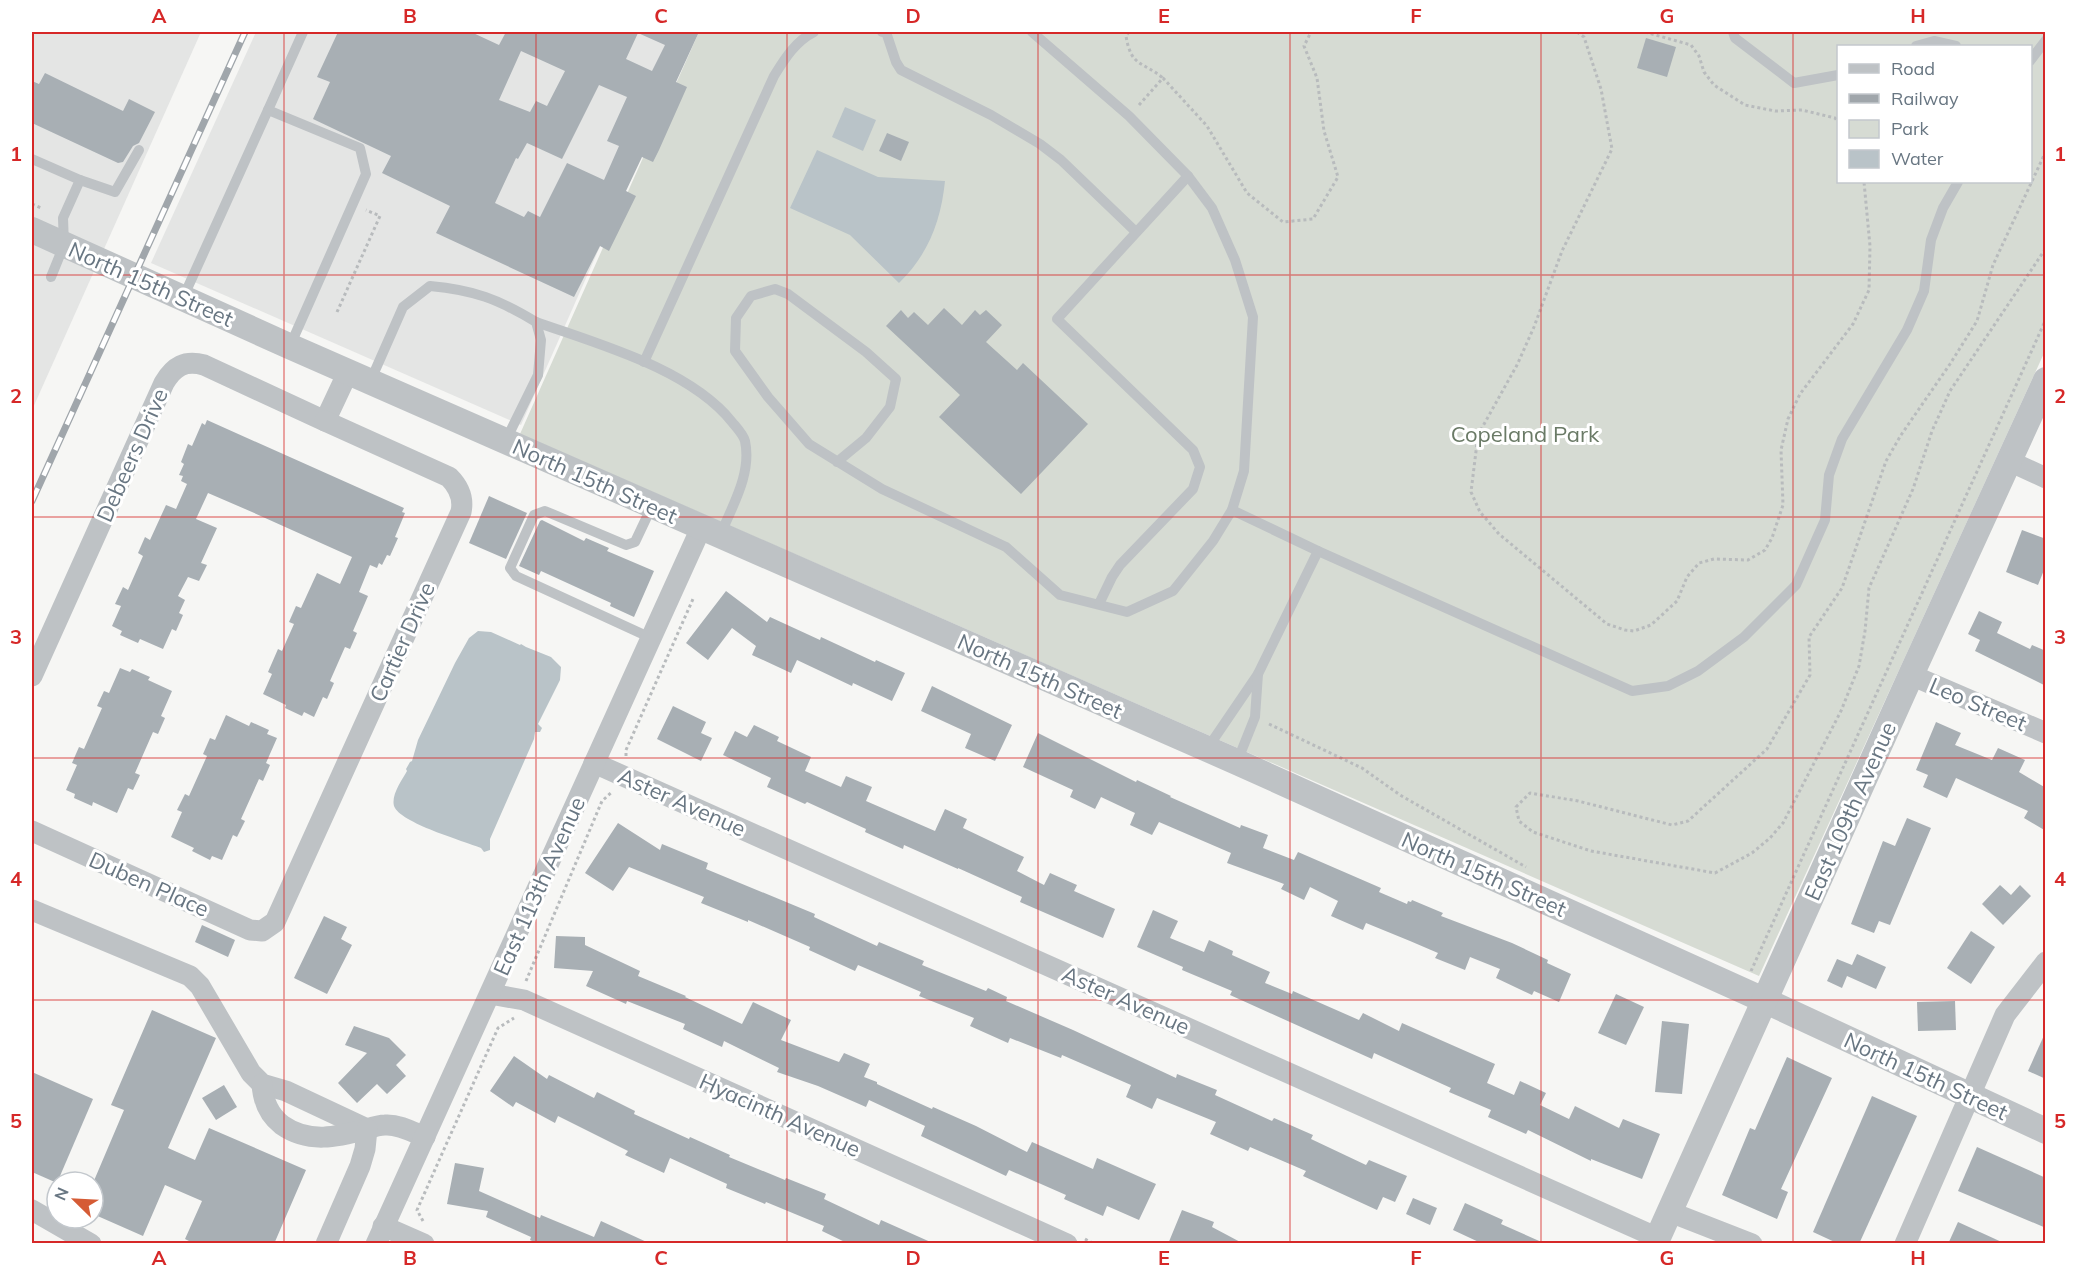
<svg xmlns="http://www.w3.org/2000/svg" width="2077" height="1275" viewBox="0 0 2077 1275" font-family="Mulish,sans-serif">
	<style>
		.built { fill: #e4e5e4 }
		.green { fill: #d6dbd3; fill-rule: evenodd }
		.water { fill: #b9c3c8 }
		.building { fill: #a8afb4; fill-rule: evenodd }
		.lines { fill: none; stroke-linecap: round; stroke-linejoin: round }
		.path { stroke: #b8bbbd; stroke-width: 3; stroke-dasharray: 3 3; stroke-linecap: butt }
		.service { stroke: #bec2c5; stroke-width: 10 }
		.minor { stroke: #bec2c5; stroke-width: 21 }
		.tertiary { stroke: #bec2c5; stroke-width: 26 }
		.rail-casing { stroke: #a0a6ab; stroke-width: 7 }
		.rail { stroke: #fff; stroke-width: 4.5; stroke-dasharray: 14; stroke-linecap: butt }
		.grid { fill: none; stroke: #d62828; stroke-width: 1.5; stroke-opacity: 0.55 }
		.labels { text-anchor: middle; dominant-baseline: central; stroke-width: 6; stroke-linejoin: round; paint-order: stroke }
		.street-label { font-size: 22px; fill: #687682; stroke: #fff }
		.park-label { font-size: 22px; fill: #6a7a66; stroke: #fff }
		.neatline { fill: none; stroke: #d62828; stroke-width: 2 }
		.grid-label { font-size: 20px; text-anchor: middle; font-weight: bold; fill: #d62828 }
	</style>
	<rect width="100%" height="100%" fill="#f6f6f4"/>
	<!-- built -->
	<g class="built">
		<polygon points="32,32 201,32 32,410"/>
		<polygon points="256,32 695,32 521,425 151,263"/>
	</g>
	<!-- green -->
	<path class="green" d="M699,32H2045V351L1759,976L520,434ZM1838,46H2030V182H1838Z"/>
	<!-- water -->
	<g class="water">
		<polygon points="845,107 876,120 863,151 832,137"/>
		<path d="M817,150L878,177L945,181C941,221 928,255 899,283L850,235L790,208Z"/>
		<path d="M478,631L491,632L520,645L521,644L526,647L551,657L561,667L560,680L538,724L542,728L540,732H535L534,739L490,839V850L484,852L481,848C464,841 400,823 394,806C391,795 402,780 407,771L406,769L410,762L412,761L418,740L455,663L469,638Z"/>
	</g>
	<!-- building -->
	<g class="building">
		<path d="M338,32H471L499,45L506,32H699L676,82L687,87L659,150L653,162L642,157L626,191L636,196L609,251L600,246L574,297L436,233L450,206L382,173L391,156L313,119L330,82L317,77ZM638,33L665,45L652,71L626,59ZM521,51L565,71L547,106L536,101L530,112L499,100ZM599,85L627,97L607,141L619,146L604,180L567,163L540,217L528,211L524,217L495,203L516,158L518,159L527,143L562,159Z"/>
		<polygon points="1646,38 1676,47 1667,77 1637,68"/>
		<polygon points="45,73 123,111 129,99 155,112 139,143 133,146 123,162 118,163 32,123 32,81 39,84"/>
		<polygon points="887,133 909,142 901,161 879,151"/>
		<polygon points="944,308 962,325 975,310 980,315 986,310 1002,325 986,342 1017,370 1023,363 1088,424 1021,494 939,417 960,395 886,326 901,310 908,318 914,312 928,325"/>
		<polygon points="207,420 404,508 402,512 405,513 395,537 398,538 390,556 387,555 382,565 379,563 377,568 370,565 359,592 368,596 353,631 357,633 350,649 345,647 330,681 334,683 327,699 323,697 314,717 304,712 302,716 285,708 286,705 263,694 272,674 268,672 278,649 282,651 294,624 289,622 296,606 301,608 317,573 340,584 352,557 252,512 208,493 196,519 217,528 201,563 207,565 199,581 188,577 178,596 185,600 179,613 183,615 176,631 172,629 163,649 140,639 138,643 120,635 122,631 112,626 121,606 115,604 123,587 128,590 143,556 138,553 145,537 150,540 166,505 176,509 187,484 181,481 183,476 179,475 184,464 181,462 188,444 192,446 202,423 205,425"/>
		<polygon points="489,496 527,513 506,559 469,543"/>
		<polygon points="542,520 584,541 586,538 609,548 607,551 654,571 634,617 610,606 611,603 541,571 539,575 519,566 540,521"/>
		<polygon points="2022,530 2046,539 2046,565 2038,585 2006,572"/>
		<polygon points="726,591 767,622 770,617 820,640 821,637 875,662 876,660 905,673 892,701 853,683 852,686 797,660 791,673 752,655 756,646 732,628 708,660 686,643"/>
		<polygon points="1979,611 2002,622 1997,633 2030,649 2032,645 2046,651 2046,686 1975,651 1980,640 1968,634"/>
		<polygon points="120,668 130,672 132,669 150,677 148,680 172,691 161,716 165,718 158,734 153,732 135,773 140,775 133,790 128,788 117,813 93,802 92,806 74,798 75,794 66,790 77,765 72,763 79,747 84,749 102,708 97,706 104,691 109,693"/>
		<polygon points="932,686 1012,725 995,761 965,748 971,734 921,711"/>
		<polygon points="673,706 706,722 701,733 712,738 701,761 657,739"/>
		<polygon points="226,715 249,726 251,722 269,730 267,734 277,738 266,763 270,765 263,781 259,779 241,819 245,821 237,837 233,835 222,860 212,856 210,860 192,851 194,848 171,837 182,812 177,810 185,794 189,796 207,756 203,754 210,738 215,740"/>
		<polygon points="1936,722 1961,733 1955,745 1992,760 1998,748 2025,760 2019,772 2046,788 2046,831 2024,818 2028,811 1956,778 1947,798 1923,787 1928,775 1916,770"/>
		<polygon points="754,725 779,737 777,741 811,757 805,771 841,787 846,776 872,787 866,801 935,831 945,809 967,819 963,828 1024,857 1017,871 1044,885 1050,873 1077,885 1074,891 1115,909 1103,938 1020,902 1022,897 958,868 958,869 904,845 903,849 865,832 866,829 807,802 805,804 767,787 771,778 723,755 735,731 747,737"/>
		<polygon points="1038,733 1136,782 1137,780 1171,796 1170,797 1240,828 1241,825 1268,835 1263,848 1294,860 1298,852 1381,888 1379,892 1407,904 1408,901 1411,902 1412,900 1443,913 1441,916 1512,943 1548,960 1547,963 1571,974 1559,1002 1534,991 1532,995 1496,978 1500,969 1470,957 1465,970 1435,958 1438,953 1410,941 1366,923 1363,930 1331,916 1338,901 1310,887 1304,900 1281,889 1284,884 1227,863 1231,853 1159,822 1152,835 1130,825 1135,813 1101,797 1095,809 1070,797 1073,790 1023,767"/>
		<polygon points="1907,818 1931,828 1890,925 1879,921 1874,933 1851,924 1883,841 1895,846"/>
		<polygon points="618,823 660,850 662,844 708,863 706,869 815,914 814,917 877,946 879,942 924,961 922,965 986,991 988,988 1007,997 1006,1001 1073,1030 1176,1078 1177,1074 1217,1090 1215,1095 1272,1121 1274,1118 1313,1135 1311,1139 1366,1165 1369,1160 1407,1176 1395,1202 1383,1197 1377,1210 1303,1176 1306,1171 1250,1147 1248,1151 1210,1134 1216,1122 1157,1098 1152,1109 1126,1097 1131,1085 1062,1055 1061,1058 1010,1038 1008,1043 970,1026 974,1018 919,996 921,992 858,965 855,971 809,950 810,947 748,920 748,922 701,903 704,897 629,867 613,891 585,873"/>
		<polygon points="2000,885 2011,895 2020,885 2031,896 2003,925 1982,904"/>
		<polygon points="1153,910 1178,921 1170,938 1204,952 1209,940 1233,951 1232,955 1270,972 1265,983 1292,994 1293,991 1359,1020 1363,1013 1399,1031 1402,1023 1495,1064 1487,1083 1514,1095 1520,1081 1546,1093 1540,1105 1569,1119 1575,1106 1619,1128 1623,1119 1660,1134 1642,1179 1591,1159 1591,1161 1528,1130 1526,1134 1488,1117 1491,1110 1449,1092 1451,1088 1374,1053 1372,1059 1230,995 1232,991 1182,970 1183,967 1137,947"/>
		<polygon points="324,916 347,927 341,939 352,945 327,994 294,978"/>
		<polygon points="202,925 235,940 228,957 195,942"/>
		<polygon points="1971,931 1995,947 1971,984 1947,968"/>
		<polygon points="556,936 585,937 585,945 640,971 638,976 686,996 685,997 742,1024 753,1002 791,1020 781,1040 839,1062 844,1053 870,1064 864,1077 877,1082 877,1084 932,1109 933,1107 976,1126 1027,1152 1032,1142 1093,1169 1097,1158 1156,1184 1139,1220 1107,1206 1103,1216 1064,1199 1066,1195 1009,1170 1006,1176 921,1136 925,1126 869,1100 866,1107 818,1086 777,1072 779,1068 724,1041 722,1047 683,1029 685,1024 627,1001 626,1004 586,986 593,971 554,968"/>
		<polygon points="1857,954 1886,967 1876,989 1847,976 1842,988 1827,981 1837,959 1852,965"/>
		<polygon points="1616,994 1644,1007 1626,1045 1598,1033"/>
		<polygon points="1955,1001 1956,1030 1918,1031 1917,1002"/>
		<polygon points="152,1010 216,1038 168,1148 195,1160 209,1128 306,1170 274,1244 195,1244 185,1239 202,1201 165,1185 143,1236 93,1214 93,1183 124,1110 111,1105"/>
		<polygon points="1662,1021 1689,1024 1682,1094 1655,1092"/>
		<polygon points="354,1026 389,1038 406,1055 396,1065 406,1076 387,1094 377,1084 357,1103 338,1083 367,1053 345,1045"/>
		<polygon points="2046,1031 2046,1079 2028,1071"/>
		<polygon points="514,1056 547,1079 549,1075 594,1098 597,1092 635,1111 634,1114 689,1139 690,1137 730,1155 729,1157 785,1180 786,1178 826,1194 824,1199 879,1225 881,1220 935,1244 849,1244 822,1231 824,1226 766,1202 765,1204 726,1188 727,1184 670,1158 664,1173 625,1155 628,1151 558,1116 555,1123 516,1102 513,1107 490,1091"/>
		<polygon points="1787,1057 1832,1078 1781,1189 1788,1192 1777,1219 1722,1195 1750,1128 1755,1130"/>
		<polygon points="32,1072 93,1099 57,1183 32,1172"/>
		<polygon points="224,1085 237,1107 216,1120 202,1098"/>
		<polygon points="1872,1096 1917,1116 1859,1244 1839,1244 1813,1232"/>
		<polygon points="1977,1147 2046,1178 2046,1228 1958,1191"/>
		<polygon points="455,1163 484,1168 479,1191 540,1218 541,1215 594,1237 601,1221 651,1244 538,1244 530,1240 531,1237 486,1217 488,1211 447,1204"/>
		<polygon points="1413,1198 1437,1208 1430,1225 1406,1214"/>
		<polygon points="1465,1203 1503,1220 1501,1224 1546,1244 1483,1244 1453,1230"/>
		<polygon points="1182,1210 1214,1222 1212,1227 1244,1244 1168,1244"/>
		<polygon points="1958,1222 2006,1244 1948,1244"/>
	</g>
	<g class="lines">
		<!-- path -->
		<g class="path">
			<path d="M1129,32L1126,36C1131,67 1142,61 1163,78"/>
			<polyline points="1577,32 1584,37 1601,89 1612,149 1562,251 1534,327 1517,365 1478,435 1471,492 1480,512 1499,534 1607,624 1625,630 1634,631 1651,625 1677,601 1687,577 1699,563 1714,559 1748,560 1765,550 1772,538 1783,505 1781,450 1788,419 1800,394 1853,324 1869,290 1870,246 1864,182"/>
			<polyline points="1645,32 1691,45 1699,56 1704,72 1714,85 1745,105 1775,111 1802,110 1835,118 1838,122"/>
			<polyline points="1139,105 1163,78 1207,126 1247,193 1283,222 1313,219 1338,177 1324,131 1317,78 1304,46 1311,32"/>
			<polyline points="2046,151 1993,265 1977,321 1950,364 1901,435 1886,461 1842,588 1809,637 1810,675 1767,749 1688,821 1672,825 1578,801 1530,793 1516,807 1519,821 1533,832 1591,851 1715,873 1752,853 1770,838 1783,823 1841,711 1859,666 1865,631 1869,588 1913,489 1932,431 1950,391 2046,248"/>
			<polyline points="32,204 41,208"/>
			<polyline points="337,312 380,216 366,210"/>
			<polyline points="1269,724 1362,768 1400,795 1526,867"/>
			<polyline points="626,756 626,750 693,599"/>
			<polyline points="1751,971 2046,319"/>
			<polyline points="526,981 602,801 612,792"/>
			<polyline points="423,1221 417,1210 498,1028 514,1018"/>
			<polyline points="1085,1239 1094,1244"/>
		</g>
		<!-- service -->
		<g class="service">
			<polyline points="882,32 886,32 896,62 901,70 991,115 1040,144 1061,160 1136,232"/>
			<polyline points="1032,32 1129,116 1188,176 1212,208 1235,260 1253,317 1244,471 1232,510"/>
			<polyline points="1733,32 1735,38 1794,83 1838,75"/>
			<polyline points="1916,46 1934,41 1956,46"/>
			<polyline points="2030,61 2046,40"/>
			<polyline points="268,110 303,32"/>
			<polyline points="32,159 80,180 63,218 64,245 51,277"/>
			<polyline points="80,180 115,192 139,150"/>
			<polyline points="183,298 268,110 360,148 366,174 290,346"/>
			<path d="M536,322C598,344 690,369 732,422C736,427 743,434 745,441C752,474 732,506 720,536"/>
			<path d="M644,362L774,76C785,58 796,41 814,32"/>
			<path d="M370,382L403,307L430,286C474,290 498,299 536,322L541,340L538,375L506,440"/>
			<polyline points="837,462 866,438 890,407 896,379 866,352 788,294 775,289 751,296 736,318 735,351 768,397 809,444 882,489 1006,547 1060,595 1127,612 1173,591 1213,541 1232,510 1318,551 1632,691 1668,686 1698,671 1744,637 1796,585 1825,520 1829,475 1842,439 1907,330 1924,291 1931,240 1943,208 1958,182"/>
			<polyline points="1099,604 1112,577 1120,565 1193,489 1200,467 1193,450 1057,319 1188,176"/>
			<polyline points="651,638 516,576 510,568 534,515 545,511 626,545 635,542 652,506"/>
			<polyline points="1207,749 1258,674 1318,551"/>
			<polyline points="1237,762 1255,717 1258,674"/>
		</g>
		<!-- minor -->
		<g class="minor">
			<polyline points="2009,461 2046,478"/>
			<polyline points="1911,675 2046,733"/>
			<path d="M32,676L164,383C174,366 185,360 204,365L325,421L348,372"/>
			<polyline points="594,763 1658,1238"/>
			<path d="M32,831L250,930L262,931L275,922L461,512C464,498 459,487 449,477L325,421"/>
			<polyline points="32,910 190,976 200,986 251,1073 262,1084 286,1091 367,1129"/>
			<polyline points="490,994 524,1000 1067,1244"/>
			<path d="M262,1084C263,1101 269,1115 282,1125C309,1144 337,1137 367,1129C373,1127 379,1125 385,1125C399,1124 413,1132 425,1137"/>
			<polyline points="32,1210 91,1244"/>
			<polyline points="1670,1212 1752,1244"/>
			<polyline points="383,1226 424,1244"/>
			<polyline points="326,1244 360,1166 365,1149 367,1129"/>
			<polyline points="376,1244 701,528"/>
			<polyline points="1905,1244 2005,1015 2046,962"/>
		</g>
		<!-- tertiary -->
		<g class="tertiary">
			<polyline points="32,230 289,346 1237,762 1766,1001 2046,1131"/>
			<polyline points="1655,1244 1911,675 2046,380"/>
		</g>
		<defs>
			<polyline id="rail" points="32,501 245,32"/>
		</defs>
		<!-- rail casing -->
		<use href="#rail" class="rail-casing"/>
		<!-- rail -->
		<use href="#rail" class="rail"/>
	</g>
	<!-- grid -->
	<path class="grid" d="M284,32V1244M536,32V1244M787,32V1244M1038,32V1244M1290,32V1244M1541,32V1244M1793,32V1244M32,275H2046M32,517H2046M32,758H2046M32,1000H2046"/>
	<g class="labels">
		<!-- street labels -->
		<g class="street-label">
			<text transform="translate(151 284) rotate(24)">North 15th Street</text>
			<text transform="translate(132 455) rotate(-66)">Debeers Drive</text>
			<text transform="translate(595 481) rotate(24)">North 15th Street</text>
			<text transform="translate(402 642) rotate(-66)">Cartier Drive</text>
			<text transform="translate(1040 676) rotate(24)">North 15th Street</text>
			<text transform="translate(1978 704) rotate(23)">Leo Street</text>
			<text transform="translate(682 802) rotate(24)">Aster Avenue</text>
			<text transform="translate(1850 811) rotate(-66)">East 109th Avenue</text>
			<text transform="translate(1484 874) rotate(24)">North 15th Street</text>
			<text transform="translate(149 884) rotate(24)">Duben Place</text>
			<text transform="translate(539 886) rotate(-66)">East 113th Avenue</text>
			<text transform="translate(1126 1000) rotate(24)">Aster Avenue</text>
			<text transform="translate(1926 1076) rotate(25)">North 15th Street</text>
			<text transform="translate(780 1115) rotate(24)">Hyacinth Avenue</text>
		</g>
		<!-- park labels -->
		<g class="park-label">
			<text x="1525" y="434">Copeland Park</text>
		</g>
	</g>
	<!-- border -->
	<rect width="2077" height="1275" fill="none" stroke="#ffffff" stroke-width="66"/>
	<!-- legend -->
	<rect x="1837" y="45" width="195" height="138" fill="#ffffff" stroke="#c3c8cd" stroke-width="1.5"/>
	<rect x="1849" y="64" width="30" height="9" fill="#bec2c5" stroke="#c3c8cd" stroke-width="1.5"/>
	<text x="1891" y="75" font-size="18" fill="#687682">Road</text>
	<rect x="1849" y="94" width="30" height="9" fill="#a0a6ab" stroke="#c3c8cd" stroke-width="1.5"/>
	<text x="1891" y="105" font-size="18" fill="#687682">Railway</text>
	<rect x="1849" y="120" width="30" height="18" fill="#d6dbd3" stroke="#c3c8cd" stroke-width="1.5"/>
	<text x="1891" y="135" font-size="18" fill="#687682">Park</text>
	<rect x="1849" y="150" width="30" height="18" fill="#b9c3c8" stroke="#c3c8cd" stroke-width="1.5"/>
	<text x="1891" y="165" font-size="18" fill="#687682">Water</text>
	<!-- north arrow -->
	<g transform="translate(75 1200) rotate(294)"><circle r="28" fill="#ffffff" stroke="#c3c8cd" stroke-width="1.5"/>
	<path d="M0-4.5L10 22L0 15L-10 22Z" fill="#d55b35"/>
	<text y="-9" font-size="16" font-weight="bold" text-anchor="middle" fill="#687682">N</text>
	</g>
	<rect x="33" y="33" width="2011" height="1209" class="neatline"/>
	<g class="grid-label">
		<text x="159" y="23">A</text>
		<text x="410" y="23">B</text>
		<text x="661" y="23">C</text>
		<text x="913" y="23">D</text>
		<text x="1164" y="23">E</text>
		<text x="1416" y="23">F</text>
		<text x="1667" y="23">G</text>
		<text x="1918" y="23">H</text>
		<text x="16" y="161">1</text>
		<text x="2060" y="161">1</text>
		<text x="16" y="403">2</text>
		<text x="2060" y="403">2</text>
		<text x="16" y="644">3</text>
		<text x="2060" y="644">3</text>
		<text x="16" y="886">4</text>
		<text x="2060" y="886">4</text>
		<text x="16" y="1128">5</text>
		<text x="2060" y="1128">5</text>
		<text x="159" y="1265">A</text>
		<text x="410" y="1265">B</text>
		<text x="661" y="1265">C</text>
		<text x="913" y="1265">D</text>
		<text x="1164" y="1265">E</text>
		<text x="1416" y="1265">F</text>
		<text x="1667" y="1265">G</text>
		<text x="1918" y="1265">H</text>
	</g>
</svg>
